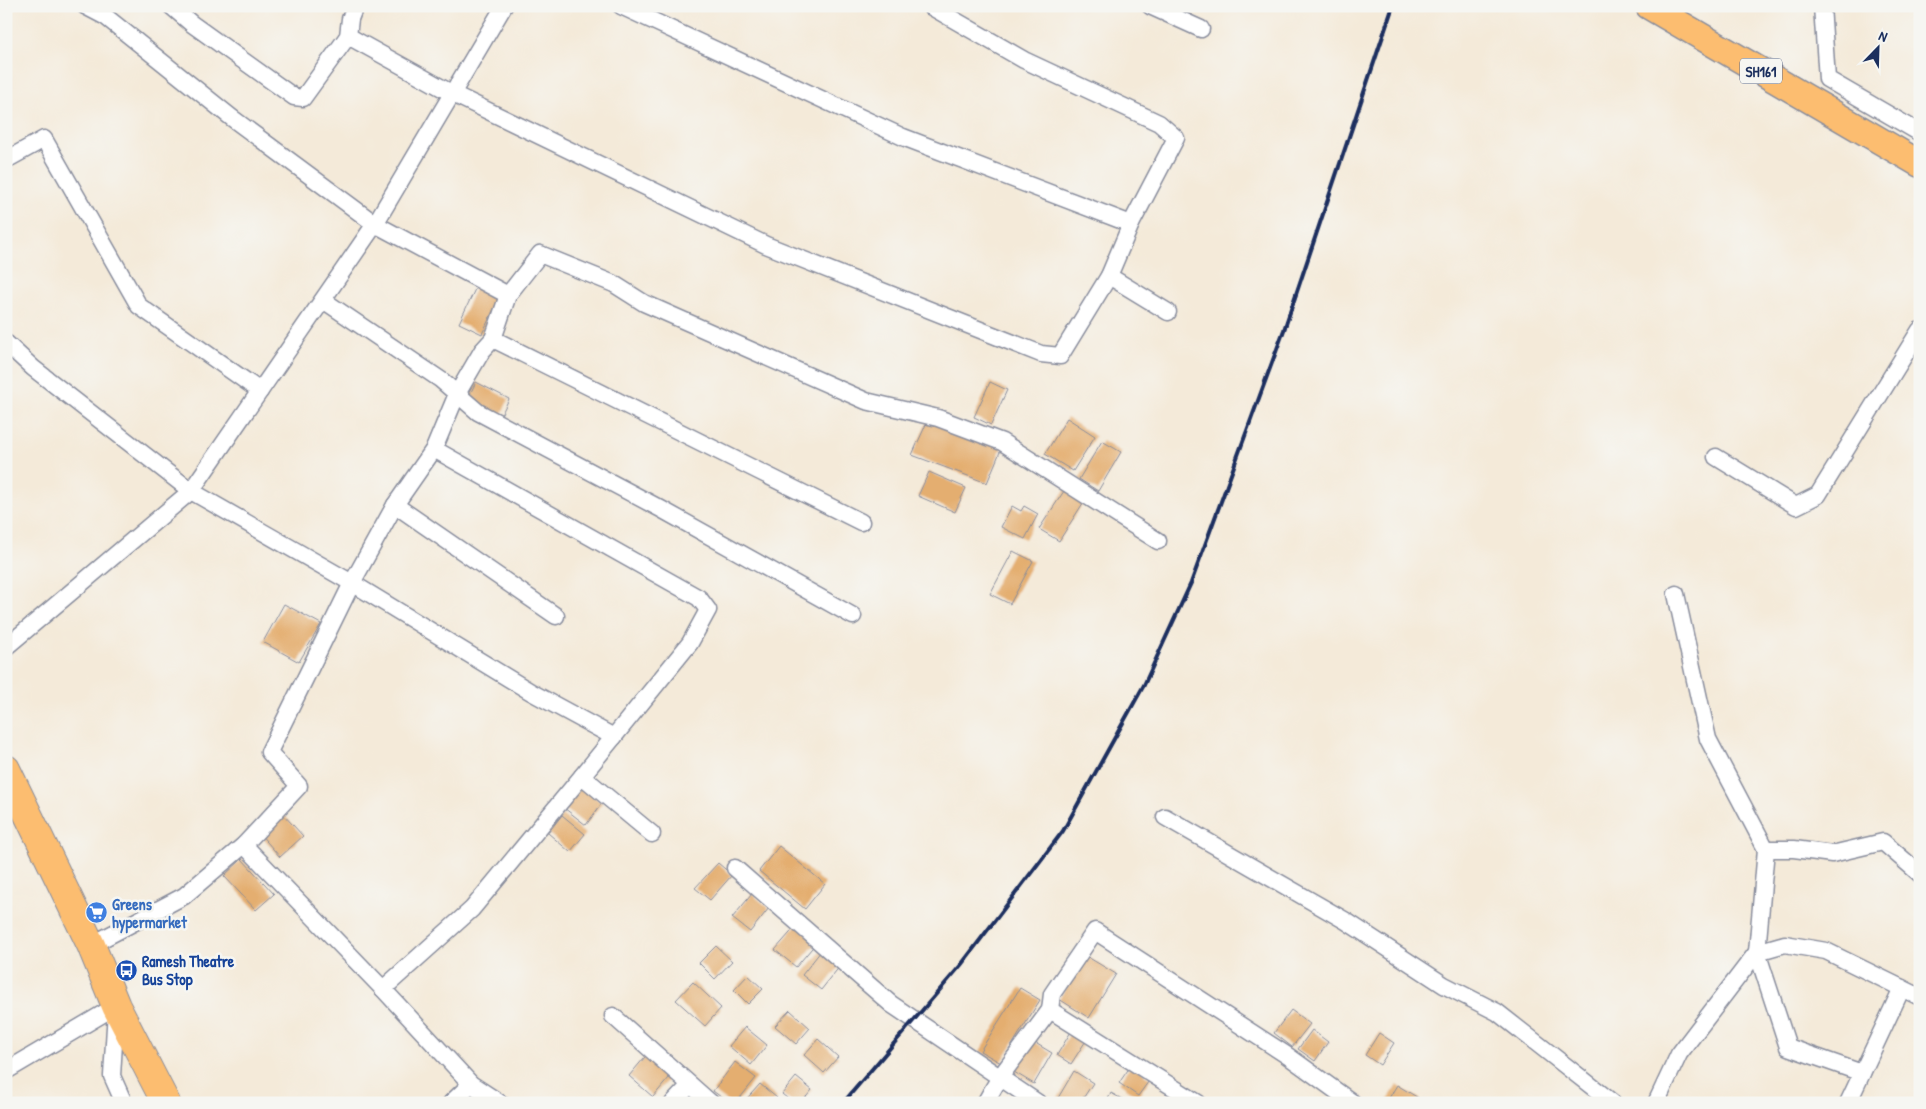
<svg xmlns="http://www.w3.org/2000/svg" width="1926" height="1109" viewBox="0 0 1926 1109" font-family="'Patrick Hand',sans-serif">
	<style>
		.building { fill: #e4ae70 }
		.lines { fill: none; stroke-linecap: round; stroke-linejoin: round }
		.minor-casing { stroke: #888c9c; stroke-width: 19 }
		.primary-casing { stroke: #888c9c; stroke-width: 29 }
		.trunk-casing { stroke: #888c9c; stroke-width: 30 }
		.minor { stroke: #fff; stroke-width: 16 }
		.primary { stroke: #fcbd6f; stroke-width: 26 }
		.trunk { stroke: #fcbd6f; stroke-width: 28 }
		.rail { stroke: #1b2f5e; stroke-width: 4 }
		.labels { text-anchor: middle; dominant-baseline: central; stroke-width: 5; stroke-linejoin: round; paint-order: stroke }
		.shield { fill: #f6f6f2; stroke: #5d6b8a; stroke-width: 1 }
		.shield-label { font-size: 15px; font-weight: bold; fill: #1b2f5e }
		.shop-label { font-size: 16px; font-weight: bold; fill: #366cbe; stroke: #f6f6f2; text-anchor: start }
		.transit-label { font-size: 16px; font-weight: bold; fill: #164399; stroke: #f6f6f2; text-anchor: start }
	</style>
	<rect width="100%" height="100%" fill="#f6f6f2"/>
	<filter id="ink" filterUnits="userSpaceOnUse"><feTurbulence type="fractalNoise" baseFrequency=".02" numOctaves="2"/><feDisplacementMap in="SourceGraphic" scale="10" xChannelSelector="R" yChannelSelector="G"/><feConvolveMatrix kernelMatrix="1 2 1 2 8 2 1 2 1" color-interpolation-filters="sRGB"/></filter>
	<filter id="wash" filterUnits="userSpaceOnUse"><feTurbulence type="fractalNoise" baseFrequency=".0096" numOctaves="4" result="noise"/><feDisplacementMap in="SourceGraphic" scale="20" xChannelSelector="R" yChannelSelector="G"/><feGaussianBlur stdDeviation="1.12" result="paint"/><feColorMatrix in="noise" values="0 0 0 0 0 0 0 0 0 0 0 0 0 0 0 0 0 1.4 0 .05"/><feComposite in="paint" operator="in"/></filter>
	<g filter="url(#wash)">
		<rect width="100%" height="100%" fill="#f4ead9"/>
		<g id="blocks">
			<!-- building -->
			<g class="building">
				<polygon points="476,287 499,298 482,334 459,323"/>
				<polygon points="476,382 509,399 500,417 467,400"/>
				<polygon points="990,382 1007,390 991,425 974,417"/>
				<polygon points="1067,418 1095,436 1073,471 1045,454"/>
				<polygon points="928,420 1002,447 987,483 912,455"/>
				<polygon points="1102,441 1121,452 1098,491 1079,479"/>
				<polygon points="929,472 966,488 955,512 918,496"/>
				<polygon points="1066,488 1085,500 1059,541 1039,529"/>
				<polygon points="1012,506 1021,511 1024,506 1038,514 1025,539 1001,527"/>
				<polygon points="1013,551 1033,561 1010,604 990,594"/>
				<polygon points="284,604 321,624 299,662 263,642"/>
				<polygon points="581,786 602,803 586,825 564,808"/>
				<polygon points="282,813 303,836 280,857 260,834"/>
				<polygon points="562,815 585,834 570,852 548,833"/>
				<polygon points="779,846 825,884 805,909 759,871"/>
				<polygon points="242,859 274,894 256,910 224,876"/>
				<polygon points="718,863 732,875 710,900 695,888"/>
				<polygon points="752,894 769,908 750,932 732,918"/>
				<polygon points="797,925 817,942 796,967 775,950"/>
				<polygon points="716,946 732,961 715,979 699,963"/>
				<polygon points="821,951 840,966 821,990 802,975"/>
				<polygon points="1086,956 1116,974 1089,1018 1059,999"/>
				<polygon points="748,975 763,989 748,1004 734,990"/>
				<polygon points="693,982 721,1008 705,1026 676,1000"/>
				<polygon points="1020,988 1040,1000 1001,1063 980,1051"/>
				<polygon points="790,1010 810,1028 796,1044 775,1026"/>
				<polygon points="1291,1010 1310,1024 1292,1047 1274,1033"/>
				<polygon points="745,1027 767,1045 751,1065 729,1046"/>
				<polygon points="1072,1030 1087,1039 1071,1064 1057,1055"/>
				<polygon points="1312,1030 1328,1042 1315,1061 1298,1049"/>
				<polygon points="1379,1033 1394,1043 1380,1065 1365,1055"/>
				<polygon points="818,1039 838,1057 824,1073 804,1055"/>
				<polygon points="1032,1041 1052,1053 1034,1084 1014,1072"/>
				<polygon points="650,1051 674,1072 653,1097 629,1076"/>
				<polygon points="735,1062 756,1078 736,1103 729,1103 713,1091"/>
				<polygon points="1132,1064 1151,1078 1138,1096 1119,1083"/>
				<polygon points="1074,1071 1093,1083 1080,1103 1055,1103"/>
				<polygon points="796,1077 812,1090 801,1103 793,1103 782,1094"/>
				<polygon points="760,1084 777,1098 773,1103 743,1103"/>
				<polygon points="1397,1085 1420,1099 1418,1103 1386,1103"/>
				<polygon points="1111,1093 1129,1103 1106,1103"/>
			</g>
		</g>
	</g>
	<g filter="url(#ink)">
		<use href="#blocks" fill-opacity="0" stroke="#888c9c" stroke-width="1"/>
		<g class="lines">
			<defs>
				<g id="minor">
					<polyline points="85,6 106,17 232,118 375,224 508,295"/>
					<polyline points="171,6 192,24 294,97 303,98 348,36 350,19 355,6"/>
					<polyline points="621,6 903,137 1131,224"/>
					<polyline points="1150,6 1201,29"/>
					<polyline points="1822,6 1827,79 1920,133"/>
					<polyline points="348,36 453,94 766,245 1041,354 1060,356 1109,276 1131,224 1176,138 1159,123 1024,60 930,6"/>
					<polyline points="6,160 44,139 139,306 260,391"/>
					<polyline points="1109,276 1168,312"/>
					<polyline points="323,300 441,380 478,412 661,509 853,616"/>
					<polyline points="493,339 861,522"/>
					<polyline points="6,343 33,368 191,491 352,583 531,692 614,737"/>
					<polyline points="1716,457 1796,506 1818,495 1920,330"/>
					<polyline points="395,505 556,616"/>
					<polyline points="1676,594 1708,739 1766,849"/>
					<polyline points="6,647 191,491 375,224 504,6"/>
					<polyline points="582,776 652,834"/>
					<polyline points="1165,817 1346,921 1444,985 1497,1012 1613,1103"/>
					<polyline points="244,845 383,989 471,1084 500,1103"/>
					<polyline points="735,868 891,1004 1038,1103"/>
					<polyline points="1920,874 1883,842 1832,854 1794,849 1766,849 1757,952 1785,944 1826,951 1920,997"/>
					<polyline points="91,945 184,896 244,845 299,786 269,752 352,583 395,505 434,449 457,394 482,351 493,339 508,295 540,254 614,284 644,303 866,401 938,418 1002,442 1158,541"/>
					<polyline points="1757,952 1788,1047 1862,1073"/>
					<polyline points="383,989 472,909 582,776 690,643 708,610 699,598 434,449"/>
					<polyline points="116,1010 112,1076 124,1103"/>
					<polyline points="1050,1010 1198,1103"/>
					<polyline points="613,1016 711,1103"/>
					<polyline points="6,1071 116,1006"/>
					<polyline points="451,1103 471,1084"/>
					<polyline points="673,1103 690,1085"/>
					<polyline points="985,1103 1000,1077 1050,1010 1052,994 1095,931 1288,1056 1353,1103"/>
					<polyline points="1656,1103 1679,1054 1757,952"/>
					<polyline points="1848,1103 1902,988"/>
				</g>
				<polyline id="primary" points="1649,6 1920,164"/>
				<polyline id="trunk" points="6,769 91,945 116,1006 166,1103"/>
			</defs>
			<!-- minor casing -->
			<use href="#minor" class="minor-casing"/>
			<!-- primary casing -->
			<use href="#primary" class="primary-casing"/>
			<!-- trunk casing -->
			<use href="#trunk" class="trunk-casing"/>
			<!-- minor -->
			<use href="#minor" class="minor"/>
			<!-- primary -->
			<use href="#primary" class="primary"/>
			<!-- trunk -->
			<use href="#trunk" class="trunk"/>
			<!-- rail -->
			<polyline class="rail" points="843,1103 961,965 1063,831 1144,685 1191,583 1284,330 1393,6"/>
		</g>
	</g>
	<!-- icons -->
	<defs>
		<symbol id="supermarket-disc" viewBox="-11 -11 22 22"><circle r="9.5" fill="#3f7fe0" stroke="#f6f6f2"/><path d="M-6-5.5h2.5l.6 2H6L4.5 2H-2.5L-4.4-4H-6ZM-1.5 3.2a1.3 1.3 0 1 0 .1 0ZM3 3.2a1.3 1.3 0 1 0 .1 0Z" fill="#fff"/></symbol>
		<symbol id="bus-disc" viewBox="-11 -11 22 22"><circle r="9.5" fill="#1a4fb4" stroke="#f6f6f2"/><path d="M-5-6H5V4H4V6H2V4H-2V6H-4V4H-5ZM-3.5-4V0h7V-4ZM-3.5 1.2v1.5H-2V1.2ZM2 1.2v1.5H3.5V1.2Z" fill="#fff"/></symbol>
	</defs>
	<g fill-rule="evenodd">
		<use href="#supermarket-disc" x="84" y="900" width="25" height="25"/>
		<use href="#bus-disc" x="114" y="958" width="25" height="25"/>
	</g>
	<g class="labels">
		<!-- shield labels -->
		<rect class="shield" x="1740" y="58.5" width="42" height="25" rx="4"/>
		<g class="shield-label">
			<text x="1761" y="71">SH161</text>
		</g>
		<!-- shop labels -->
		<g class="shop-label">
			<text x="112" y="904">Greens<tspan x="112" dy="18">hypermarket</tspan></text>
		</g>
		<!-- transit labels -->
		<g class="transit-label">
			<text x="142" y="961">Ramesh Theatre<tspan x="142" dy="18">Bus Stop</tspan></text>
		</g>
	</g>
	<!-- margin -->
	<rect width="1926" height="1109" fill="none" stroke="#f6f6f2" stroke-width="25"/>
	<!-- north arrow -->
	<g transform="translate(1878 48) rotate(23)" stroke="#f6f6f2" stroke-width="4" paint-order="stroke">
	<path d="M0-4L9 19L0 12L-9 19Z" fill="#1b2f5e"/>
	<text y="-8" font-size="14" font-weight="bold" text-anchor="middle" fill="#1b2f5e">N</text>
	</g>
</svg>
